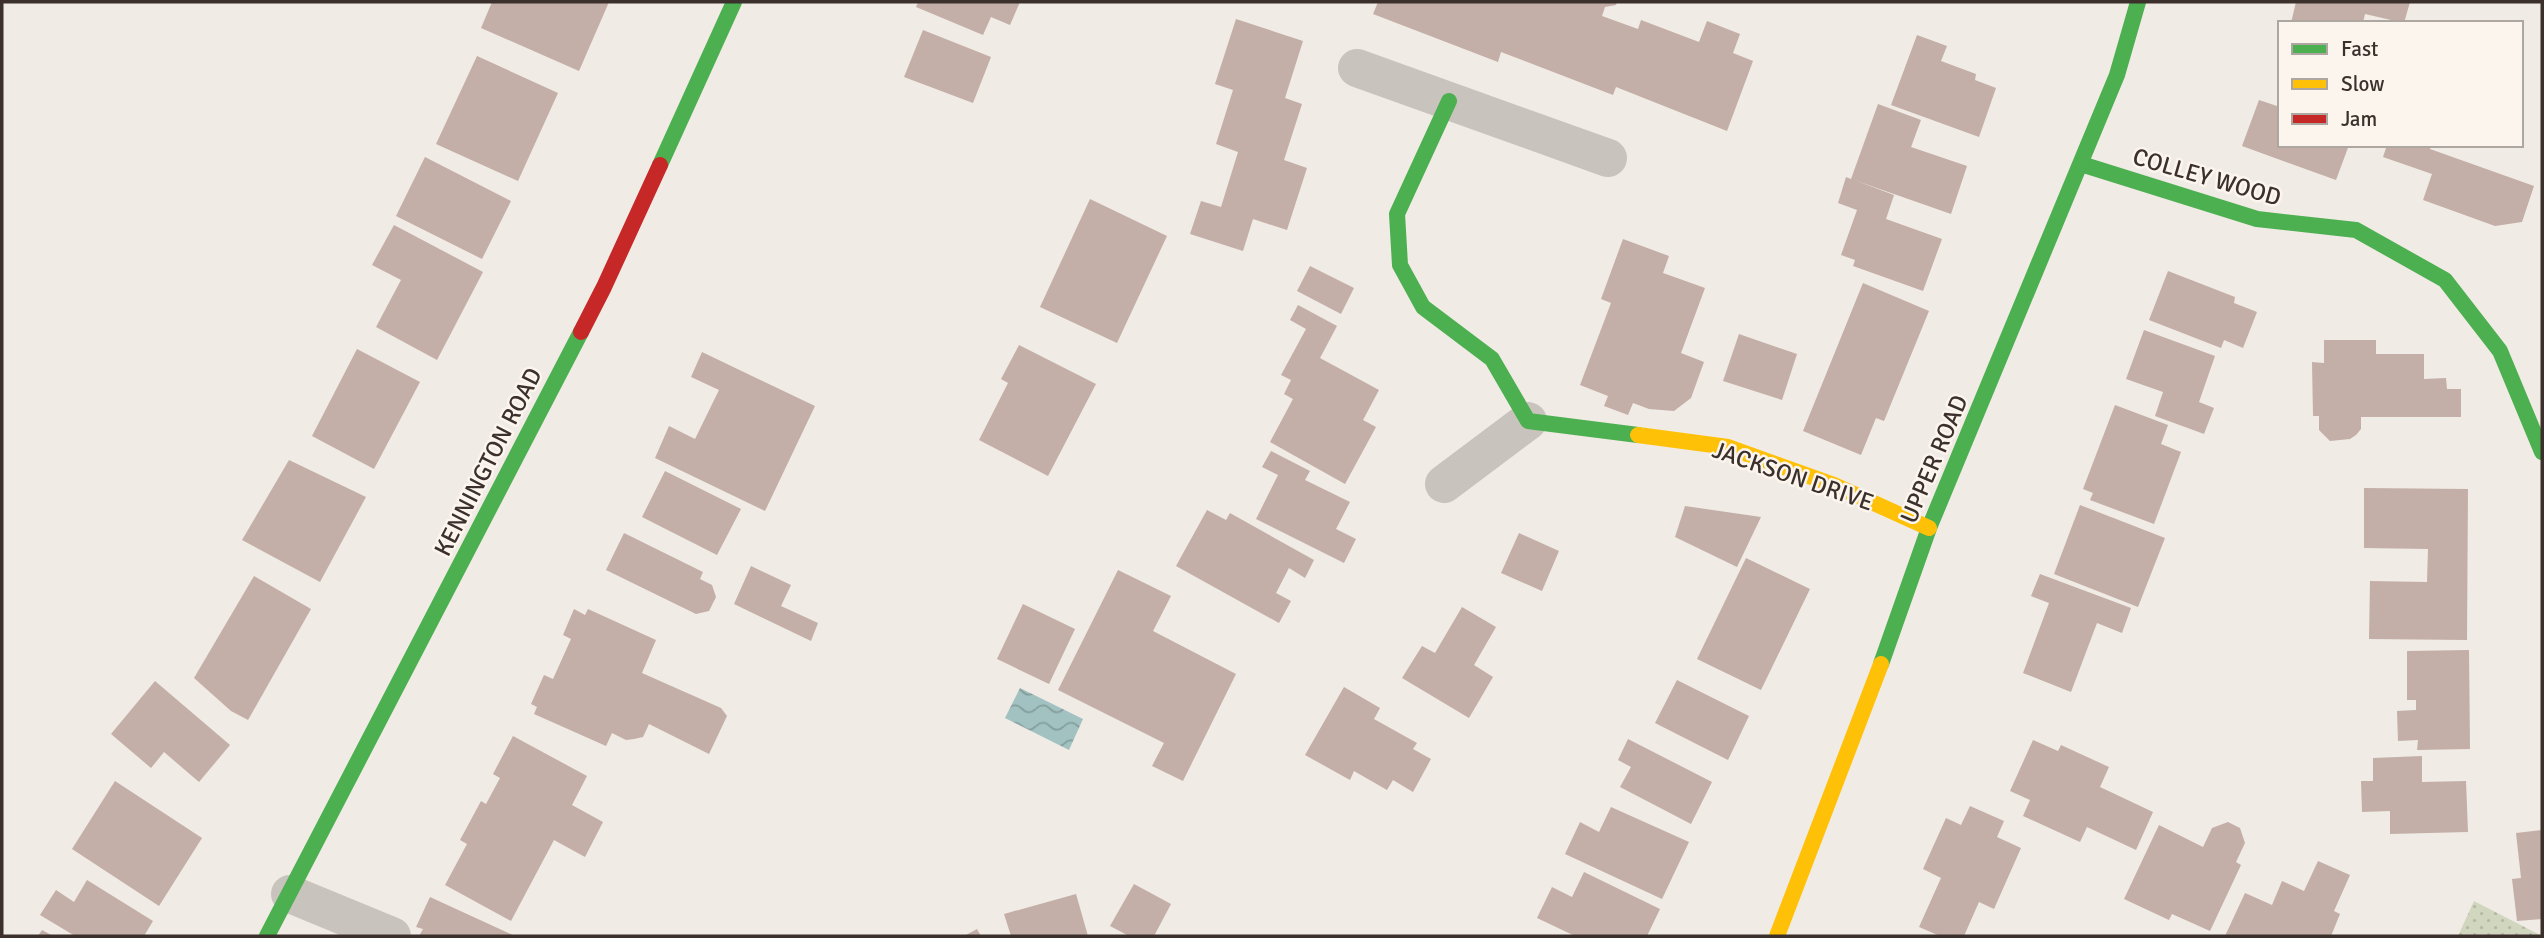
<svg xmlns="http://www.w3.org/2000/svg" width="2544" height="938" viewBox="0 0 2544 938" font-family="Signika,sans-serif">
	<style>
		.grass { fill: url(#grass-dots) }
		.water { fill: url(#water-waves) }
		.building { fill: #c3afa7 }
		.lines { fill: none; stroke-linecap: round; stroke-linejoin: round }
		.street { stroke: #c9c3be; stroke-width: 38 }
		.fast { stroke: #4caf50; stroke-width: 16 }
		.slow { stroke: #ffc107; stroke-width: 16 }
		.jam { stroke: #c62828; stroke-width: 16 }
		.labels { text-anchor: middle; dominant-baseline: central; stroke-width: 5; stroke-linejoin: round; paint-order: stroke }
		.street-label { font-size: 24px; fill: #3b302b; stroke: #fbf5ee }
	</style>
	<defs>
		<pattern id="grass-dots" width="8" height="8" patternUnits="userSpaceOnUse" patternTransform="scale(1.75)"><rect width="8" height="8" fill="#d1d6bf"/><path d="M2 2h.1M6 6h.1" fill="none" stroke="#b4b8a4" stroke-width="1.8" stroke-linecap="round"/></pattern>
		<pattern id="water-waves" width="16" height="10" patternUnits="userSpaceOnUse" patternTransform="scale(1.75)"><rect width="16" height="10" fill="#a1c2c1"/><path d="M0 5q4-4 8 0t8 0" fill="none" stroke="#849e9d"/></pattern>
	</defs>
	<rect width="100%" height="100%" fill="#f0ebe5"/>
	<!-- grass -->
	<polygon class="grass" points="2474,901 2542,936 2458,936"/>
	<!-- water -->
	<polygon class="water" points="1020,688 1083,719 1069,750 1005,718"/>
	<!-- building -->
	<g class="building">
		<polygon points="492,2 609,2 579,71 481,28"/>
		<polygon points="918,2 1020,2 1010,25 991,17 983,35 916,7"/>
		<polygon points="1378,2 1617,2 1616,5 1605,7 1602,16 1638,29 1641,20 1699,42 1707,21 1740,34 1733,53 1753,61 1727,131 1616,87 1613,95 1501,52 1498,62 1373,14"/>
		<polygon points="2296,2 2410,2 2404,23 2365,14 2363,23 2291,23"/>
		<polygon points="1236,19 1303,41 1285,98 1302,104 1284,160 1307,168 1287,230 1253,219 1243,251 1190,234 1201,201 1221,207 1238,152 1216,144 1233,90 1215,84"/>
		<polygon points="923,30 991,57 973,103 904,77"/>
		<polygon points="1917,35 1947,46 1941,61 1976,74 1975,80 1996,88 1979,137 1891,105"/>
		<polygon points="477,56 558,93 518,181 436,144"/>
		<polygon points="2259,100 2280,107 2280,145 2349,145 2336,180 2242,146"/>
		<polygon points="1878,104 1921,120 1911,147 1967,166 1951,214 1854,180 1894,195 1886,219 1942,239 1923,291 1853,266 1855,260 1841,255 1857,210 1838,203 1846,177 1851,179"/>
		<polygon points="2387,145 2431,145 2430,149 2534,186 2522,222 2495,226 2423,200 2432,174 2383,157"/>
		<polygon points="425,157 511,201 482,259 396,216"/>
		<polygon points="1090,199 1167,236 1117,343 1040,307"/>
		<polygon points="394,225 483,272 437,360 376,327 401,280 372,265"/>
		<polygon points="1623,239 1669,256 1663,273 1705,288 1681,353 1704,362 1691,398 1674,411 1649,409 1633,403 1628,415 1604,406 1608,396 1580,385 1611,303 1601,299"/>
		<polygon points="1310,266 1354,288 1341,314 1297,291"/>
		<polygon points="2168,271 2235,297 2234,303 2257,312 2243,348 2224,340 2221,348 2149,320"/>
		<polygon points="1863,283 1929,311 1884,421 1876,418 1861,455 1803,431"/>
		<polygon points="1298,305 1337,326 1320,358 1379,390 1363,420 1376,427 1345,484 1270,442 1293,399 1284,394 1291,380 1281,375 1306,329 1290,320"/>
		<polygon points="2144,330 2215,356 2199,402 2214,408 2204,434 2155,416 2163,392 2126,379"/>
		<polygon points="1739,334 1797,354 1782,400 1723,381"/>
		<polygon points="2324,340 2376,340 2376,354 2424,354 2424,379 2446,378 2447,389 2461,389 2461,417 2361,417 2361,429 2356,435 2350,439 2330,441 2319,430 2319,416 2313,416 2312,362 2324,363"/>
		<polygon points="1019,345 1096,384 1048,476 979,440 1008,383 1001,379"/>
		<polygon points="357,349 420,382 374,469 312,436"/>
		<polygon points="702,352 815,406 765,511 655,458 669,426 695,439 719,390 691,377"/>
		<polygon points="2115,405 2168,425 2161,444 2181,452 2154,524 2090,500 2093,493 2083,489"/>
		<polygon points="1271,451 1310,471 1305,480 1350,502 1336,529 1356,539 1344,563 1256,519 1278,475 1262,467"/>
		<polygon points="289,460 366,497 320,582 242,540"/>
		<polygon points="665,471 741,509 717,555 642,517"/>
		<polygon points="2364,488 2468,489 2467,640 2369,639 2370,581 2427,582 2428,549 2364,548"/>
		<polygon points="2080,505 2165,538 2138,607 2054,574"/>
		<polygon points="1685,506 1761,517 1737,567 1675,537"/>
		<polygon points="1207,510 1226,520 1230,513 1314,560 1305,578 1289,568 1276,593 1291,601 1279,623 1176,566"/>
		<polygon points="624,533 703,572 700,579 712,585 716,597 709,611 696,614 606,570"/>
		<polygon points="1519,533 1559,551 1542,591 1501,573"/>
		<polygon points="1746,558 1810,589 1761,690 1697,659"/>
		<polygon points="751,566 791,585 781,606 818,623 811,641 734,604"/>
		<polygon points="1118,570 1171,596 1153,631 1236,674 1183,781 1152,766 1164,743 1058,690"/>
		<polygon points="2040,574 2131,608 2122,633 2097,623 2071,692 2023,673 2049,603 2031,596"/>
		<polygon points="254,576 311,609 248,720 231,711 194,678"/>
		<polygon points="1023,604 1075,629 1049,684 997,659"/>
		<polygon points="1462,607 1496,627 1474,665 1493,677 1469,718 1402,678 1422,646 1435,653"/>
		<polygon points="574,609 585,615 588,609 656,640 642,673 721,708 727,716 709,754 649,724 643,737 634,739 626,740 612,733 606,746 534,714 537,707 531,704 544,675 553,679 571,639 563,635"/>
		<polygon points="2469,650 2470,749 2417,750 2418,740 2398,741 2397,711 2416,710 2416,700 2407,700 2407,651"/>
		<polygon points="1677,680 1749,716 1728,760 1655,723"/>
		<polygon points="155,681 230,745 199,782 164,752 151,768 111,734"/>
		<polygon points="1344,687 1380,708 1374,719 1417,743 1413,749 1431,759 1413,792 1393,780 1387,790 1354,771 1350,780 1305,755"/>
		<polygon points="513,736 587,776 572,805 603,822 585,857 554,840 511,921 445,885 467,844 460,840 481,801 486,804 500,778 493,774"/>
		<polygon points="1628,739 1712,782 1691,824 1620,787 1631,767 1618,760"/>
		<polygon points="2033,740 2058,751 2061,745 2109,767 2100,787 2153,812 2136,850 2087,827 2080,842 2023,816 2030,800 2010,791"/>
		<polygon points="2422,756 2422,782 2466,781 2468,832 2390,834 2390,811 2362,812 2361,781 2373,781 2373,758"/>
		<polygon points="115,781 202,838 159,906 72,849"/>
		<polygon points="1970,806 2004,821 1997,837 2021,848 1994,909 1979,902 1964,936 1940,936 1919,927 1941,878 1923,869 1946,818 1961,825"/>
		<polygon points="1611,807 1689,842 1662,899 1565,854 1580,822 1599,832"/>
		<polygon points="2228,822 2240,828 2245,843 2236,862 2241,865 2210,931 2172,914 2169,920 2124,899 2159,825 2203,847 2212,828"/>
		<polygon points="2542,830 2542,919 2517,921 2512,879 2521,878 2516,833"/>
		<polygon points="2318,861 2350,875 2334,911 2340,914 2331,936 2225,936 2245,893 2272,905 2282,881 2304,891"/>
		<polygon points="1584,872 1660,909 1647,936 1575,936 1537,918 1552,887 1572,897"/>
		<polygon points="87,880 153,921 144,936 75,936 40,915 56,890 74,902"/>
		<polygon points="1134,884 1171,904 1154,936 1129,936 1110,926"/>
		<polygon points="1076,894 1088,936 1011,936 1004,914"/>
		<polygon points="430,897 515,936 419,936 423,929 416,927"/>
		<polygon points="977,929 981,936 964,936"/>
		<polygon points="42,930 53,936 38,936"/>
	</g>
	<g class="lines">
		<!-- street -->
		<g class="street">
			<polyline points="1357,68 1608,158"/>
			<polyline points="1444,484 1528,421"/>
			<polyline points="290,894 392,936"/>
		</g>
		<!-- fast -->
		<g class="fast">
			<polyline points="1449,101 1397,214 1400,265 1423,307 1492,359 1528,421 1638,435"/>
			<polyline points="2081,164 2257,219 2356,230 2445,280 2500,351 2542,452"/>
			<polyline points="660,165 734,2"/>
			<polyline points="1881,664 1929,528 2117,75 2138,2"/>
			<polyline points="267,936 581,332"/>
		</g>
		<!-- slow -->
		<g class="slow">
			<polyline points="1638,435 1728,447 1834,485 1929,528"/>
			<polyline points="1777,936 1881,664"/>
		</g>
		<!-- jam -->
		<polyline class="jam" points="581,332 604,287 660,165"/>
	</g>
	<g class="labels">
		<!-- street labels -->
		<g class="street-label">
			<text transform="translate(2207 177) rotate(16)">COLLEY WOOD</text>
			<text transform="translate(1934 459) rotate(-67)">UPPER ROAD</text>
			<text transform="translate(488 462) rotate(-63)">KENNINGTON ROAD</text>
			<text transform="translate(1793 476) rotate(19)">JACKSON DRIVE</text>
		</g>
	</g>
	<!-- border -->
	<rect width="2544" height="938" fill="none" stroke="#3b302b" stroke-width="7"/>
	<!-- legend -->
	<rect x="2278" y="21" width="245" height="126" fill="#fbf5ee" stroke="#aea6a0" stroke-width="2"/>
	<rect x="2292" y="44" width="35" height="10" fill="#4caf50" stroke="#aea6a0" stroke-width="2"/>
	<text x="2341" y="56" font-size="21" fill="#3b302b">Fast</text>
	<rect x="2292" y="79" width="35" height="10" fill="#ffc107" stroke="#aea6a0" stroke-width="2"/>
	<text x="2341" y="91" font-size="21" fill="#3b302b">Slow</text>
	<rect x="2292" y="114" width="35" height="10" fill="#c62828" stroke="#aea6a0" stroke-width="2"/>
	<text x="2341" y="126" font-size="21" fill="#3b302b">Jam</text>
</svg>
